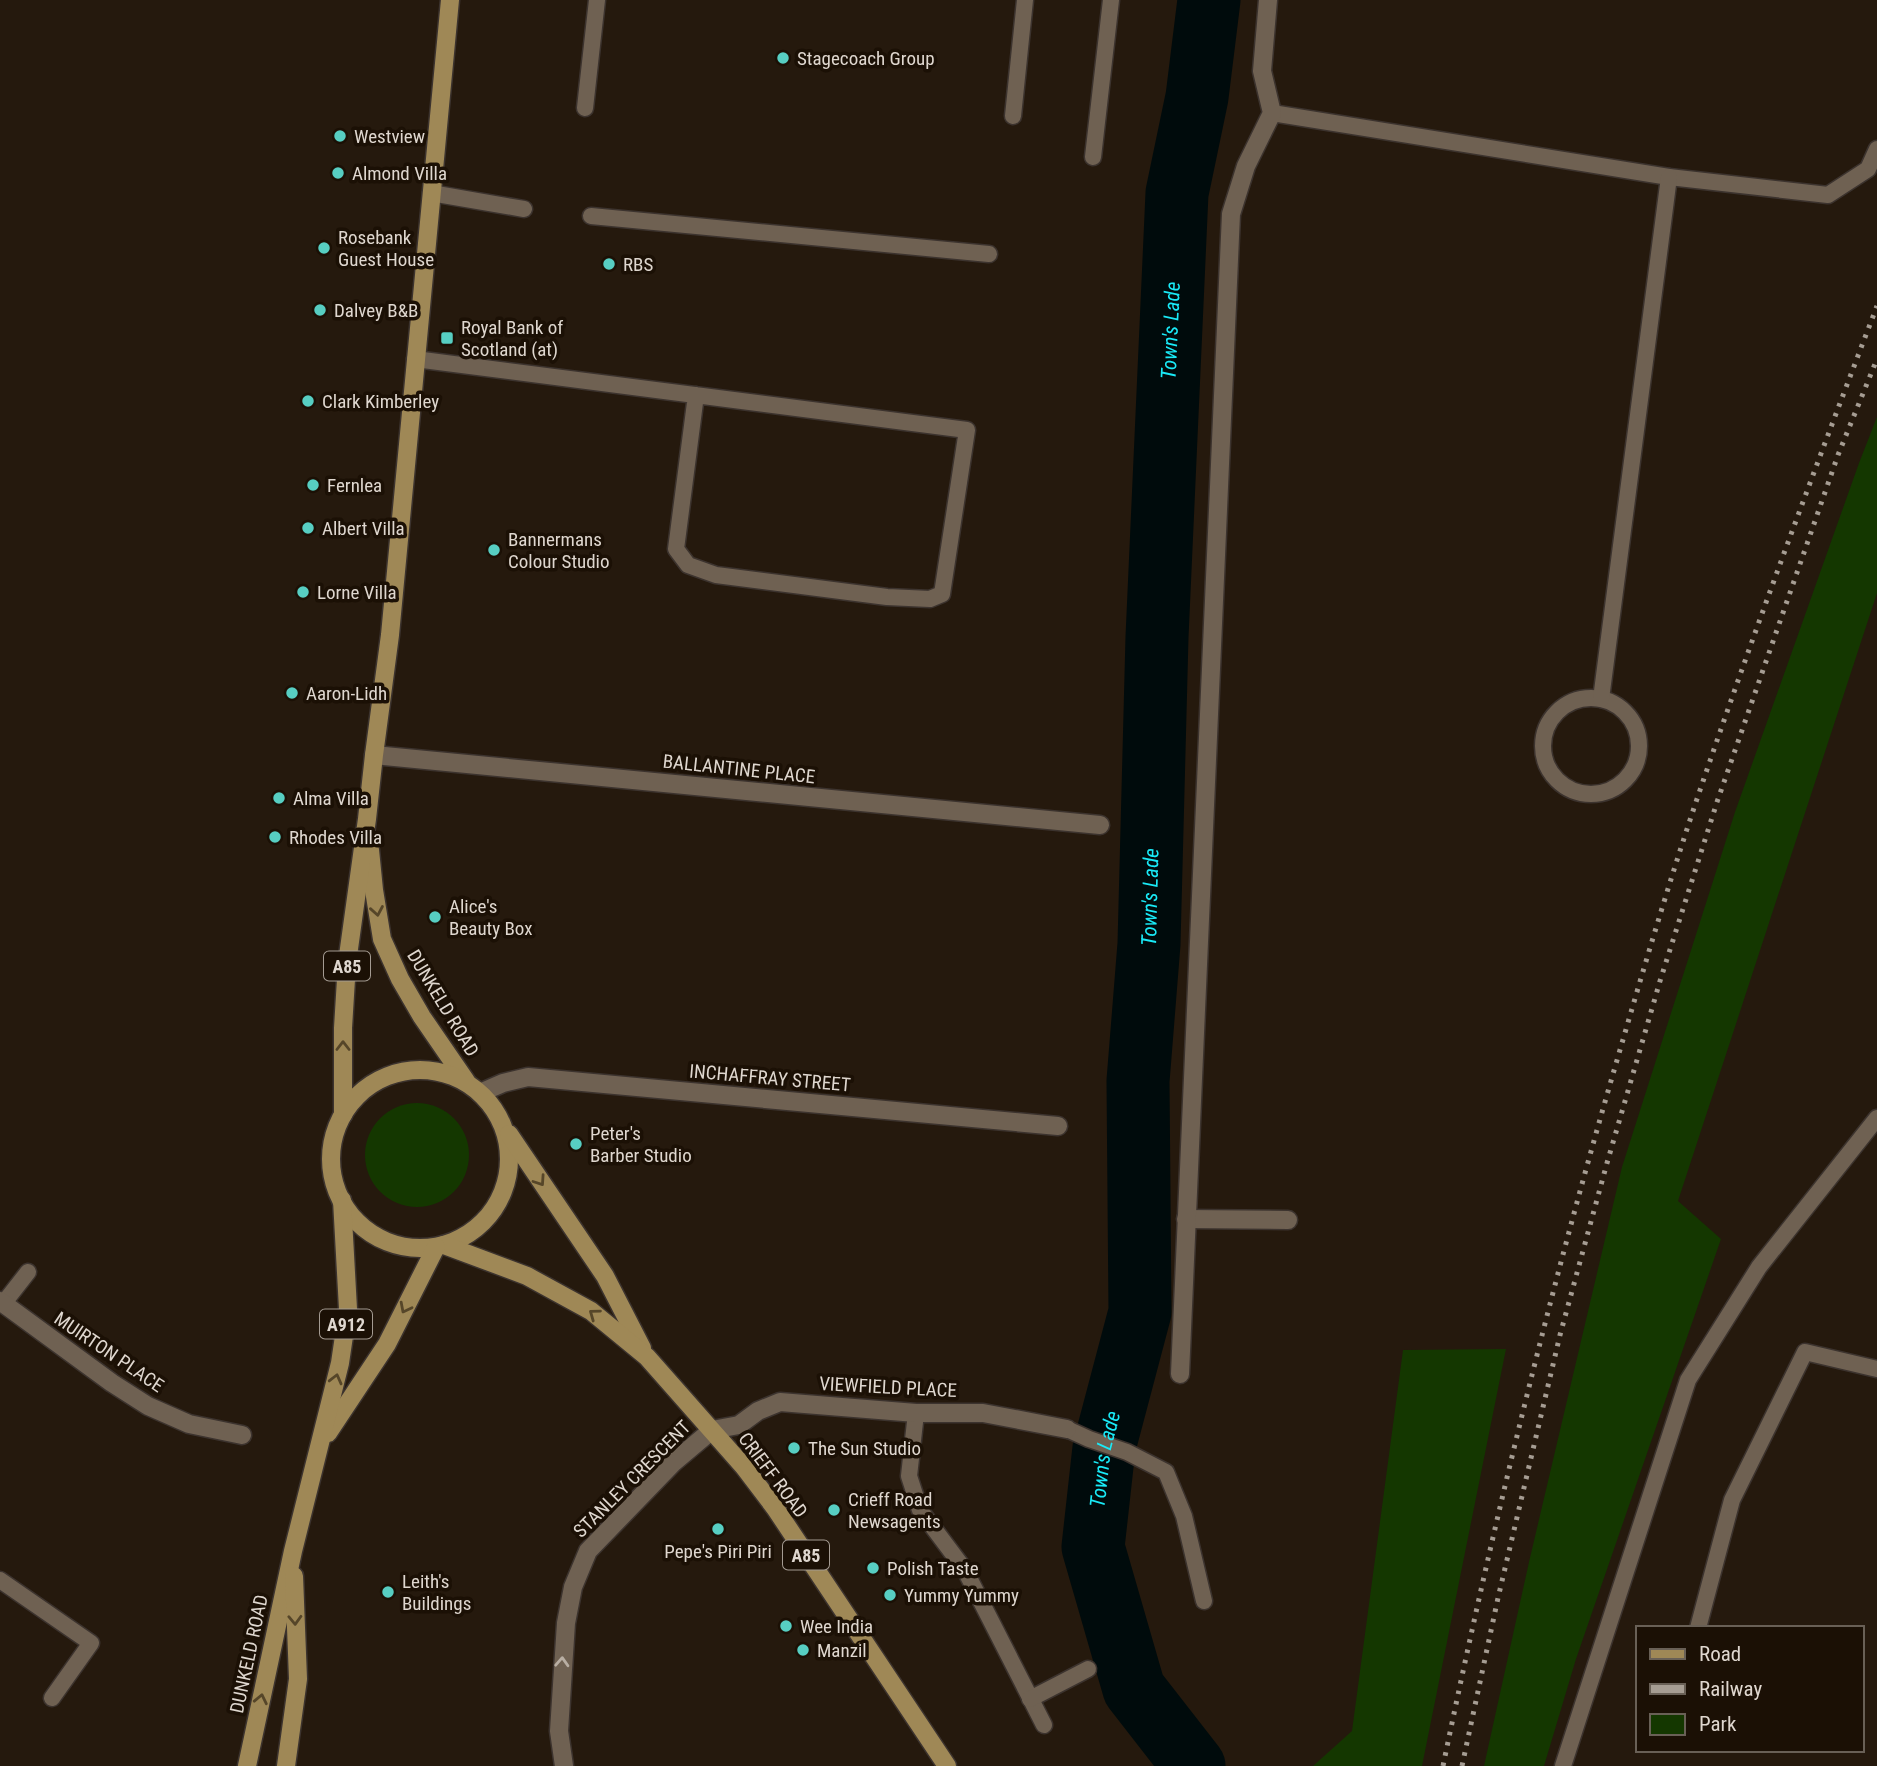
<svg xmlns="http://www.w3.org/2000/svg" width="1877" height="1766" viewBox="0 0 1877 1766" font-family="'Roboto Condensed',sans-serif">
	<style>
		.green { fill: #143700 }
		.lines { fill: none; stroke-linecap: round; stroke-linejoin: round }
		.river { stroke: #000b0c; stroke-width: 63 }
		.lane-casing { stroke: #3c332e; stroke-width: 19 }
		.street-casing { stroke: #3c332e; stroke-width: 21 }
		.primary-casing { stroke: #3c332e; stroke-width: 21 }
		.lane { stroke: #6f6152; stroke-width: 16 }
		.street { stroke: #6f6152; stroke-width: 18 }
		.primary { stroke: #9f8856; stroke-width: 18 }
		.rail { stroke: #a69d93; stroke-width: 5; stroke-dasharray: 3.5 7; stroke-linecap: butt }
		.oneway { stroke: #564629 }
		.oneway2 { stroke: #b8aea3 }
		.poi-dot { fill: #57cec2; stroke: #1b1005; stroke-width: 2.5 }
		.labels { text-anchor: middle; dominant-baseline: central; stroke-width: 7; stroke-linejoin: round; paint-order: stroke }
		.shield { fill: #1b1005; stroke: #a49b92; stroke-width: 2 }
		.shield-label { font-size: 18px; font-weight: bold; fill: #dfd7cf }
		.poi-label { font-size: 19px; fill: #dfd7cf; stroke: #1b1005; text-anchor: start }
		.street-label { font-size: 19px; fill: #dfd7cf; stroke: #1b1005 }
		.water-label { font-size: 21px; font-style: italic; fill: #19eaf7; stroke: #1b1005 }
	</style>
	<rect width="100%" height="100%" fill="#25190d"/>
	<!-- green -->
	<g class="green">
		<polygon points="1877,417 1877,593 1678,1201 1721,1239 1576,1659 1544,1766 1484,1766 1529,1562 1622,1167 1735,812 1859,463"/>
		<circle cx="417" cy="1155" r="52"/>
		<polygon points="1506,1349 1422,1766 1313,1766 1352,1731 1403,1350"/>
	</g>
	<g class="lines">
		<!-- river -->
		<path class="river" id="s1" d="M1194,1766L1134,1689L1093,1547L1104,1448L1140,1312L1138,1081L1149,944L1157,637L1177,193L1197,97L1209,0"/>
		<defs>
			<g id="lane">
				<polyline points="585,108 597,0"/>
				<polyline points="1272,113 1669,177 1828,195 1868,169 1877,149"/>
				<polyline points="1013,116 1025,0"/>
				<polyline points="1093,157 1111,0"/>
				<polyline points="431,193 524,209"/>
				<polyline points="591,216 989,254"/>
				<polyline points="415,359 967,430 942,594 930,599 887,597 716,575 688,565 676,549 696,395"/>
				<circle cx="1591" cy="746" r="48"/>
				<polyline points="1601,699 1669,177"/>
				<polyline points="3,1304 28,1272"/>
				<polyline points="916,1413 909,1476 920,1510 965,1570 1044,1725"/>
				<polyline points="1067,1429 1089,1439 1127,1452 1166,1472 1184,1516 1204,1601"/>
				<polyline points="0,1580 91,1643 52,1698"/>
				<polyline points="1698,1628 1732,1500 1805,1352 1877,1369"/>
				<polyline points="1030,1699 1088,1669"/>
				<polyline points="1563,1766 1688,1380 1759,1267 1877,1118"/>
			</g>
			<g id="street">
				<polyline points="374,755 1100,825"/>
				<polyline points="480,1093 503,1083 528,1077 1058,1126"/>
				<polyline points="1186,1219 1288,1220"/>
				<polyline points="0,1301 112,1383 148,1406 189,1424 242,1435"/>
				<polyline points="1180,1374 1231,214 1246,166 1272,113 1262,71 1268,0"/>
				<polyline points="564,1766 559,1731 566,1623 573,1587 588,1551 674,1462 712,1430 739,1425 758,1411 780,1402 916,1413 983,1413 1067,1429"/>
			</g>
			<g id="primary">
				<polyline points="370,850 374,890 382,939 400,979 422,1017 466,1081"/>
				<circle cx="420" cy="1159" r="89"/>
				<polyline points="343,1115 343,1028 347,963 367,819 374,755 390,635 450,0"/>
				<polyline points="509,1134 605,1276 642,1348"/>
				<polyline points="444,1245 527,1276 591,1311 647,1357 744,1467 775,1508 947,1766"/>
				<polyline points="328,1433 387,1344 436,1247"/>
				<polyline points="247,1766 293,1551 340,1363 348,1309 342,1200"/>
				<polyline points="286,1766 298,1679 294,1576"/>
			</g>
		</defs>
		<!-- lane casing -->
		<use href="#lane" class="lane-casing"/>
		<!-- street casing -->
		<use href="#street" class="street-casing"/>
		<!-- primary casing -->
		<use href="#primary" class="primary-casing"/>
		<!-- lane -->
		<use href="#lane" class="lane"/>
		<!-- street -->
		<use href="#street" class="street"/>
		<!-- primary -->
		<use href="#primary" class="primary"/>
		<!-- rail -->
		<g class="rail">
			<path d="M1443,1766C1491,1534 1547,1302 1613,1074C1640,981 1667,888 1698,796C1754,631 1815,468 1877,306"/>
			<polyline points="1462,1766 1498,1598 1560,1335 1607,1163 1660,981 1717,802 1838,455 1877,359"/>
		</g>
	</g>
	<!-- one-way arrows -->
	<defs><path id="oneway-chevron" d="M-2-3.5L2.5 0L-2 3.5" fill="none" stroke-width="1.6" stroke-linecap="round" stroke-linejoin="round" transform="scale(1.75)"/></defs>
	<g class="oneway">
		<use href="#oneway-chevron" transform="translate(377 911) rotate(80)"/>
		<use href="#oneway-chevron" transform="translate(343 1046) rotate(-90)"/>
		<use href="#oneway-chevron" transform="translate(540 1181) rotate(56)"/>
		<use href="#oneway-chevron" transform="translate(405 1308) rotate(117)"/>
		<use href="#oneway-chevron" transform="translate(594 1314) rotate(-144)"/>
		<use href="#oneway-chevron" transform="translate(336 1379) rotate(-76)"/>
		<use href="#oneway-chevron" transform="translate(295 1620) rotate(88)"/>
		<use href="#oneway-chevron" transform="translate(261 1699) rotate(-78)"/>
	</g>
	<use class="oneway2" href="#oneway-chevron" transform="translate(562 1662) rotate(-87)"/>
	<!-- markers -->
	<g class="poi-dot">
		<circle cx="783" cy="58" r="7"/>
		<circle cx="340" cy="136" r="7"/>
		<circle cx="338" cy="173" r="7"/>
		<circle cx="324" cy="248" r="7"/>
		<circle cx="609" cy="264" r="7"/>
		<circle cx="320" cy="310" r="7"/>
		<rect x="440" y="331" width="14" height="14" rx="3.5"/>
		<circle cx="308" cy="401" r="7"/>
		<circle cx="313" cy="485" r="7"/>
		<circle cx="308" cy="528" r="7"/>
		<circle cx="494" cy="550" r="7"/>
		<circle cx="303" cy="592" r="7"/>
		<circle cx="292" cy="693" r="7"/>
		<circle cx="279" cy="798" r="7"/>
		<circle cx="275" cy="837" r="7"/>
		<circle cx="435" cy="917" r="7"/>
		<circle cx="576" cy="1144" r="7"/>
		<circle cx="794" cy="1448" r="7"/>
		<circle cx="834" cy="1510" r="7"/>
		<circle cx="718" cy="1529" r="7"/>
		<circle cx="873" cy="1568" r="7"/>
		<circle cx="388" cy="1592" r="7"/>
		<circle cx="890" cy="1595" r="7"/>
		<circle cx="786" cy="1626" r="7"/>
		<circle cx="803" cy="1650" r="7"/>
	</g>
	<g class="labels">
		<!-- shield labels -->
		<g class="shield">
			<rect x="324" y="951.5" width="46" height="29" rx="5"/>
			<rect x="320" y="1309.5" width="52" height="29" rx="5"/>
			<rect x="783" y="1540.5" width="46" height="29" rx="5"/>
		</g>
		<g class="shield-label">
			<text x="347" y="966">A85</text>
			<text x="346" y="1324">A912</text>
			<text x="806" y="1555">A85</text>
		</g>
		<!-- poi labels -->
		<g class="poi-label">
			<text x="797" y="58">Stagecoach Group</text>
			<text x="354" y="136">Westview</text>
			<text x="352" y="173">Almond Villa</text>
			<text x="338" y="237">Rosebank<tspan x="338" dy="22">Guest House</tspan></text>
			<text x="623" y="264">RBS</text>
			<text x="334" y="310">Dalvey B&amp;B</text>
			<text x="461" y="327">Royal Bank of<tspan x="461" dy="22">Scotland (at)</tspan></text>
			<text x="322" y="401">Clark Kimberley</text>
			<text x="327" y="485">Fernlea</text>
			<text x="322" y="528">Albert Villa</text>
			<text x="508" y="539">Bannermans<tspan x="508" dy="22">Colour Studio</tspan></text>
			<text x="317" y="592">Lorne Villa</text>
			<text x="306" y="693">Aaron-Lidh</text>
			<text x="293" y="798">Alma Villa</text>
			<text x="289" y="837">Rhodes Villa</text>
			<text x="449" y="906">Alice's<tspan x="449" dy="22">Beauty Box</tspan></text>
			<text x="590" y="1133">Peter's<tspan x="590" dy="22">Barber Studio</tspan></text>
			<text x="808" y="1448">The Sun Studio</text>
			<text x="848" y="1499">Crieff Road<tspan x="848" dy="22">Newsagents</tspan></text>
			<text x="718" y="1551" text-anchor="middle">Pepe's Piri Piri</text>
			<text x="887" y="1568">Polish Taste</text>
			<text x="402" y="1581">Leith's<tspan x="402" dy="22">Buildings</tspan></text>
			<text x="904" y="1595">Yummy Yummy</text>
			<text x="800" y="1626">Wee India</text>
			<text x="817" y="1650">Manzil</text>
		</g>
		<!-- street labels -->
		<g class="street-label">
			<text transform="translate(739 769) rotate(6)">BALLANTINE PLACE</text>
			<text transform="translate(443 1003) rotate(59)">DUNKELD ROAD</text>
			<text transform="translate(770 1078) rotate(5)">INCHAFFRAY STREET</text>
			<text transform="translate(109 1352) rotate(34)">MUIRTON PLACE</text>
			<text transform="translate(888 1387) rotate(3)">VIEWFIELD PLACE</text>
			<text transform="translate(773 1475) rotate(53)">CRIEFF ROAD</text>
			<text transform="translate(632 1479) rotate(-45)">STANLEY CRESCENT</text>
			<text transform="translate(249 1654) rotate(-78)">DUNKELD ROAD</text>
		</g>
		<!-- water labels -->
		<g class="water-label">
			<text stroke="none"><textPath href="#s1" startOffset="1468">Town's Lade</textPath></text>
			<text stroke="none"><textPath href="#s1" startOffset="901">Town's Lade</textPath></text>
			<text stroke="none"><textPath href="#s1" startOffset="334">Town's Lade</textPath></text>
		</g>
	</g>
	<!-- legend -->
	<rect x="1636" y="1626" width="228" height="126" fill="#1b1005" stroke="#696056" stroke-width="2"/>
	<rect x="1650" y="1649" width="35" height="10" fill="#9f8856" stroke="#696056" stroke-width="2"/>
	<text x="1699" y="1661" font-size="21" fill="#dfd7cf">Road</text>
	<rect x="1650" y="1684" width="35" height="10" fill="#a69d93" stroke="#696056" stroke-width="2"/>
	<text x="1699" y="1696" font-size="21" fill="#dfd7cf">Railway</text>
	<rect x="1650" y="1714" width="35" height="21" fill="#143700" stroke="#696056" stroke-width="2"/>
	<text x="1699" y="1731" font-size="21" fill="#dfd7cf">Park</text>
</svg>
